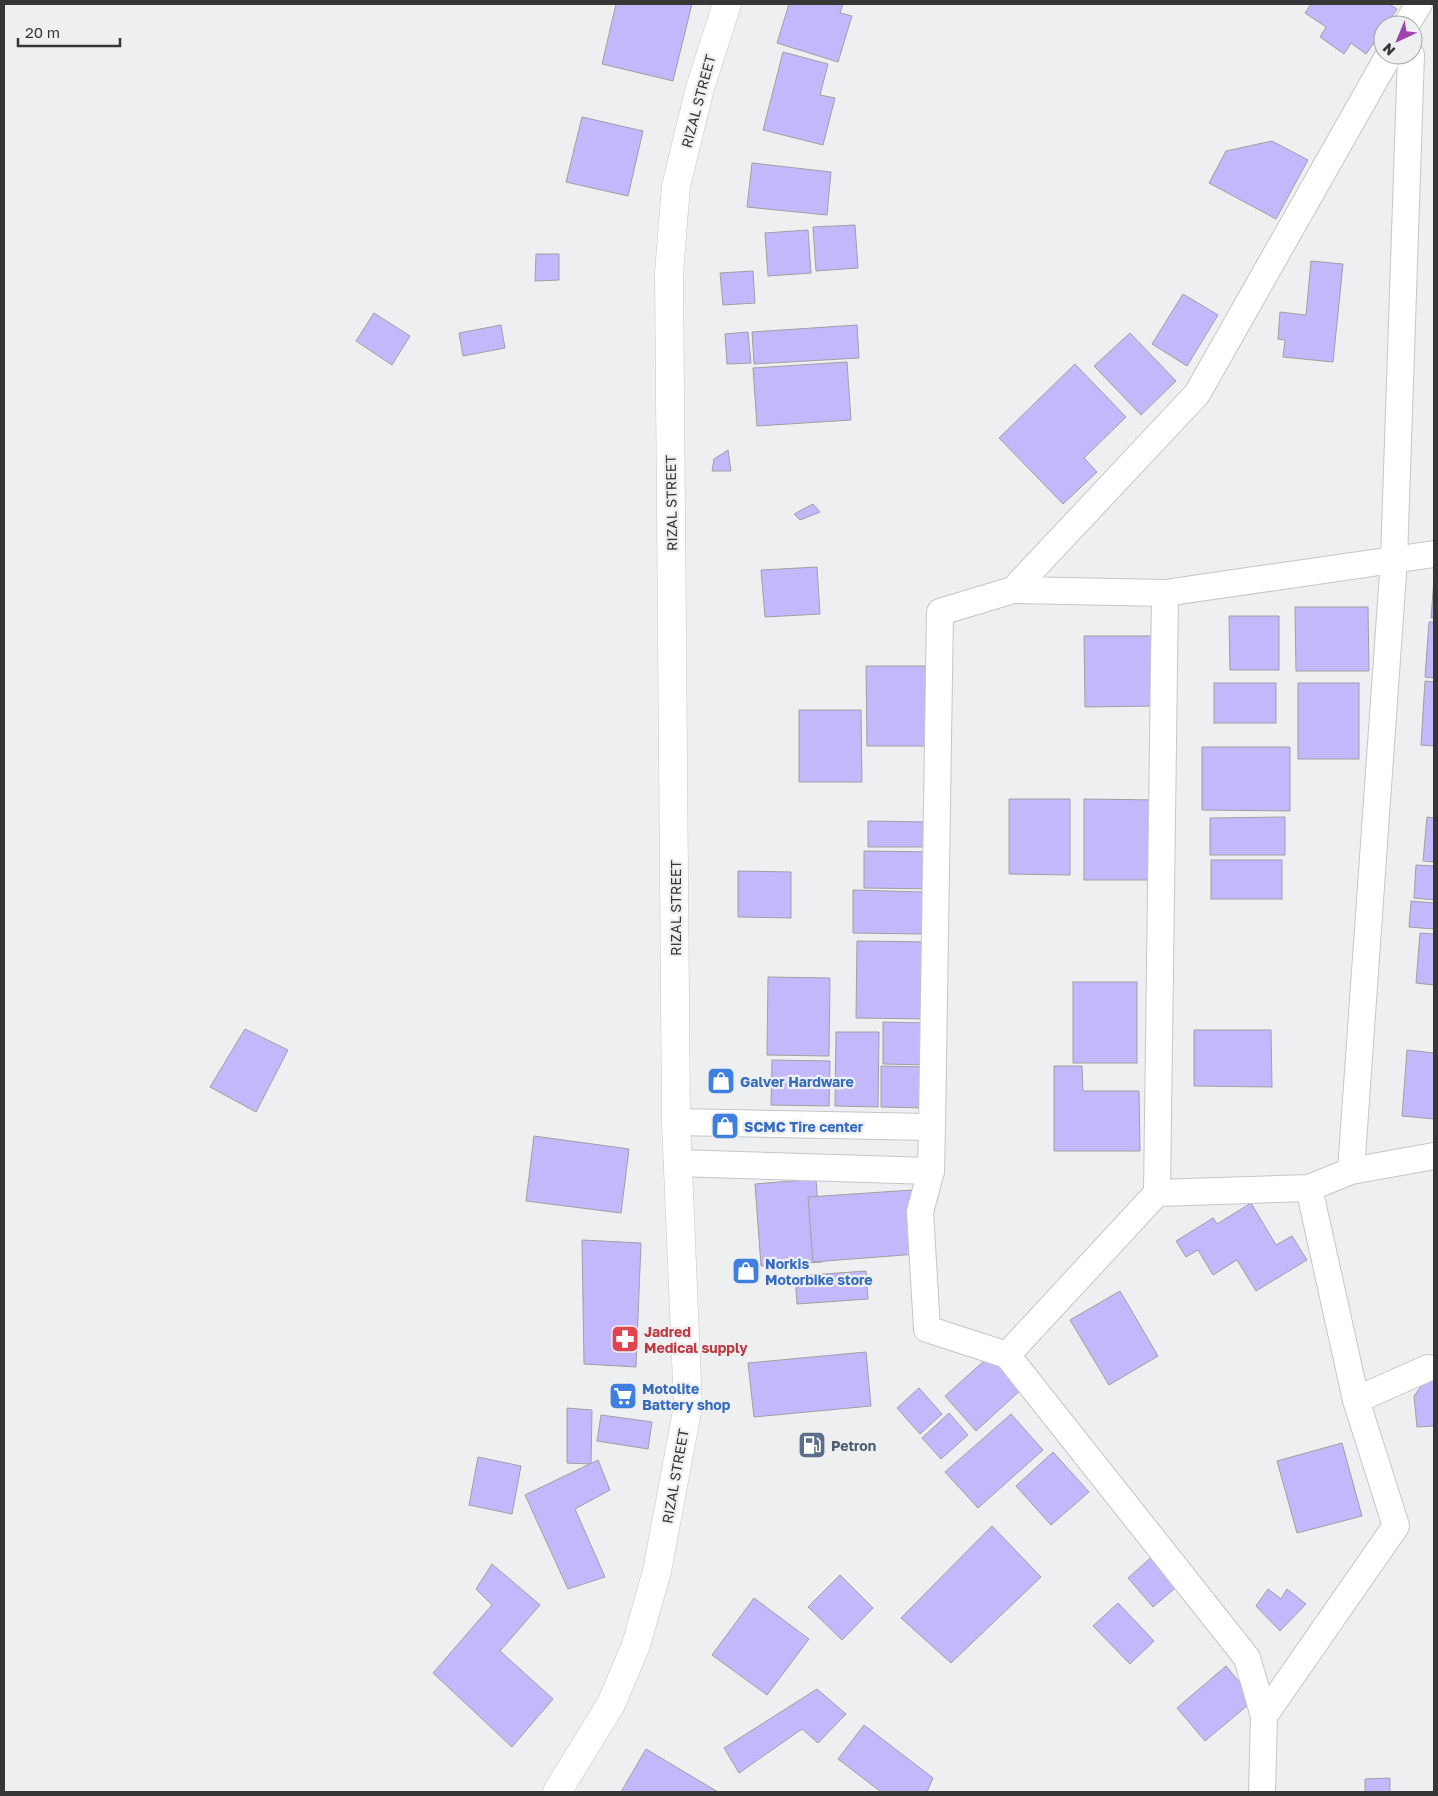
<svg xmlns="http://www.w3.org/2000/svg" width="1438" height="1796" viewBox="0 0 1438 1796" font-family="'Golos Text',sans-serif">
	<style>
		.building { fill: #c3b8fc; stroke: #a0a0a1 }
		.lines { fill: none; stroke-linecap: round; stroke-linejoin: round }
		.minor-casing { stroke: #c5c6c7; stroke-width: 28 }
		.primary-casing { stroke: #c5c6c7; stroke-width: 29 }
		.minor { stroke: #fff; stroke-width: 26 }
		.primary { stroke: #fff; stroke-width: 28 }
		.labels { text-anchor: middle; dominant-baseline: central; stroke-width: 4.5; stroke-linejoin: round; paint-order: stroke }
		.street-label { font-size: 14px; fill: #353636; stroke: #eeeff0 }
		.shop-label { font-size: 14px; font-weight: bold; fill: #366cbe; stroke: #eeeff0; text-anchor: start }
		.health-label { font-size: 14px; font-weight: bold; fill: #be3a42; stroke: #eeeff0; text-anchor: start }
		.service-label { font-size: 14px; font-weight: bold; fill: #4e5e75; stroke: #eeeff0; text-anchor: start }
	</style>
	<rect width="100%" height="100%" fill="#eeeff0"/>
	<!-- building -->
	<g class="building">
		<polygon points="616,4 692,4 673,81 602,64"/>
		<polygon points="789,4 843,4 840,13 852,16 838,62 777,43"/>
		<polygon points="1311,4 1389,4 1397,9 1386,25 1383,25 1383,30 1366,54 1351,43 1344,54 1320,37 1326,27 1305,13"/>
		<polygon points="783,52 828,64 820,95 835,98 823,145 763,130"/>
		<polygon points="582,117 643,131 628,196 566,182"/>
		<polygon points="1272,141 1308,160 1276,219 1209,183 1226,151"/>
		<polygon points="752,163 831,172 827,215 747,207"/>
		<polygon points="855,225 858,268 816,271 813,227"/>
		<polygon points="808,230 811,273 768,276 765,233"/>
		<polygon points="536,254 559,254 559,280 535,281"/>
		<polygon points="1311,261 1343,264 1333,362 1283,357 1285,340 1278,339 1280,312 1306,315"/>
		<polygon points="753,271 755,303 723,305 720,273"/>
		<polygon points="1183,294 1218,315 1187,366 1152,344"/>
		<polygon points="374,313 410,336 392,365 356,341"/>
		<polygon points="501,325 505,348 463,356 459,333"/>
		<polygon points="857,325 859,358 754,364 752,332"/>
		<polygon points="748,332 751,363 727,364 725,334"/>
		<polygon points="1130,333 1176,381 1141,415 1094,366"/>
		<polygon points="847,362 851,420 757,426 753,368"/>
		<polygon points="1075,364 1126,417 1084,458 1097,472 1063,504 999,438"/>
		<polygon points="728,450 731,471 712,471 714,459"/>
		<polygon points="813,504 820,512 800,520 794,514"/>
		<polygon points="817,567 820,614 765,617 761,570"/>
		<polygon points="1434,579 1434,618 1431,618"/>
		<polygon points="1295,607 1368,607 1369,671 1296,671"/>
		<polygon points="1229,616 1279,616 1279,670 1230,670"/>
		<polygon points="1429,622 1434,622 1434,678 1425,677"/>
		<polygon points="1084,636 1156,636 1156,706 1085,707"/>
		<polygon points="866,666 934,666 935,746 867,746"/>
		<polygon points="1425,681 1434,682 1434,746 1421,745"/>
		<rect x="1214" y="683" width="62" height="40"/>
		<rect x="1298" y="683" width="61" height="76"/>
		<polygon points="799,710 861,710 862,782 799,782"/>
		<polygon points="1202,747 1290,747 1290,811 1202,810"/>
		<polygon points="1009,799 1070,799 1070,875 1009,874"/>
		<polygon points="1084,799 1158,800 1158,880 1084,880"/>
		<polygon points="1285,817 1285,855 1210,855 1210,818"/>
		<polygon points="1427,817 1434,818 1434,862 1423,861"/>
		<polygon points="868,821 928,822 927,847 868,847"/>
		<polygon points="864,851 936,852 936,889 864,888"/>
		<rect x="1211" y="860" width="71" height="39"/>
		<polygon points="1416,865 1434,866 1434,900 1414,898"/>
		<polygon points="738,871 791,872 791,918 738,917"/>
		<polygon points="853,890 923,892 923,934 853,933"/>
		<polygon points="1411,901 1434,903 1434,929 1409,927"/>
		<polygon points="1420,933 1434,934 1434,985 1416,983"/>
		<polygon points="857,941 929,942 928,1019 856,1018"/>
		<polygon points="768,977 830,978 829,1056 767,1055"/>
		<rect x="1073" y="982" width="64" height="81"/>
		<polygon points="883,1022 929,1023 929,1065 883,1064"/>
		<polygon points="245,1029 288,1050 256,1112 210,1087"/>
		<polygon points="1194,1030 1271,1030 1272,1087 1194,1086"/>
		<polygon points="836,1032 879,1032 878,1107 835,1106"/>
		<polygon points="1407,1050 1434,1053 1434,1119 1402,1116"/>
		<polygon points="772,1060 830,1061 829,1106 771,1105"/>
		<polygon points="881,1066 930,1067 930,1108 881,1107"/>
		<polygon points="1054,1066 1082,1066 1083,1091 1139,1091 1140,1151 1054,1151"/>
		<polygon points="534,1136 629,1149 621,1213 526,1201"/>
		<polygon points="816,1179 822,1262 761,1266 755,1184"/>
		<polygon points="913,1190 917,1254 813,1262 808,1197"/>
		<polygon points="1251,1203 1276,1245 1292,1236 1307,1260 1256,1291 1237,1260 1213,1275 1198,1250 1186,1257 1176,1241 1213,1218 1217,1224"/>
		<polygon points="582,1240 641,1243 636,1367 584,1364"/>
		<polygon points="866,1271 868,1299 797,1304 795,1276"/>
		<polygon points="1120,1291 1158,1356 1109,1385 1070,1320"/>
		<polygon points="866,1352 871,1406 754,1417 748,1363"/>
		<polygon points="994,1352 1025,1386 976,1431 945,1396"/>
		<polygon points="1434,1373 1434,1426 1417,1427 1414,1396 1424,1382"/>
		<polygon points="919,1388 942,1414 920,1434 897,1408"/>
		<polygon points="567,1408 592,1410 591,1464 567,1463"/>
		<polygon points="949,1413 968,1435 941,1459 922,1438"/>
		<polygon points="1011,1414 1043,1450 978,1508 945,1472"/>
		<polygon points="601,1415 652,1422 648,1449 597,1441"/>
		<polygon points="1342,1443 1362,1516 1297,1533 1277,1461"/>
		<polygon points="1053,1452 1089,1492 1051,1525 1016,1486"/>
		<polygon points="478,1457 521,1466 512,1514 469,1505"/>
		<polygon points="598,1460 610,1490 575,1509 605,1577 568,1589 525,1495"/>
		<polygon points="992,1526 1041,1577 951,1663 901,1618"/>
		<polygon points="1155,1554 1180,1584 1153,1607 1128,1578"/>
		<polygon points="492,1564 540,1605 500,1651 553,1699 512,1747 433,1673 492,1605 476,1589"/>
		<polygon points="840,1575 873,1608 842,1640 808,1607"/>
		<polygon points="1268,1589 1281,1599 1287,1589 1306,1604 1280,1631 1256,1606"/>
		<polygon points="754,1598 809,1639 767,1695 712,1655"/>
		<polygon points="1118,1603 1154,1641 1130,1664 1093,1626"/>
		<polygon points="1226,1666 1254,1700 1205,1741 1177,1708"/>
		<polygon points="817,1689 846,1714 818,1743 802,1729 739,1773 724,1748"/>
		<polygon points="864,1725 933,1778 927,1792 881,1792 838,1759"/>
		<polygon points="646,1749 718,1792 621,1792"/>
		<polygon points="1390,1778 1390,1792 1365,1792 1365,1779"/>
	</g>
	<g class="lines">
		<defs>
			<g id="minor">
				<polyline points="1406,25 1419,4"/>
				<polyline points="1434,554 1165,593 1013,590 940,612 932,1127 931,1171 920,1212 927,1329 1007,1355 1157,1193 1309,1188 1351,1171 1434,1156"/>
				<polyline points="1013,590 1197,394 1389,55"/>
				<polyline points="676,1122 932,1127"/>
				<polyline points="677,1163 931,1171"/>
				<polyline points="1351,1171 1394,559 1411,55"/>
				<polyline points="1157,1193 1165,593"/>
				<polyline points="1007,1355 1247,1658 1264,1716 1262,1792"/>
				<polyline points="1356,1400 1428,1368"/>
				<polyline points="1264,1716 1396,1526 1356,1400 1309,1188"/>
			</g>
			<polyline id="primary" points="557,1792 611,1704 636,1645 657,1571 688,1406 676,1122 669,273 676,186 700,88 727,4"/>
		</defs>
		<!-- minor casing -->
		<use href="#minor" class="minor-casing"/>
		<!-- primary casing -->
		<use href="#primary" class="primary-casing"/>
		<!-- minor -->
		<use href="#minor" class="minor"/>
		<!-- primary -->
		<use href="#primary" class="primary"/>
	</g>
	<!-- icons -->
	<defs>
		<symbol id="shop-square" viewBox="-11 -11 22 22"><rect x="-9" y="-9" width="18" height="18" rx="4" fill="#3f7fe0" stroke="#eeeff0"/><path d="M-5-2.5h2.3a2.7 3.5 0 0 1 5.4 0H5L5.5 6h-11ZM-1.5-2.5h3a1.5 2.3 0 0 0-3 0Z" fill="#fff"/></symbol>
		<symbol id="pharmacy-square" viewBox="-11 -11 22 22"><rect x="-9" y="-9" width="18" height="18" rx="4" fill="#e0444e" stroke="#eeeff0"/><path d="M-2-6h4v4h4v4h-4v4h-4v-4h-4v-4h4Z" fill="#fff"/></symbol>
		<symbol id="supermarket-square" viewBox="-11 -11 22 22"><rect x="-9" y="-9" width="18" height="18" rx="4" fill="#3f7fe0" stroke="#eeeff0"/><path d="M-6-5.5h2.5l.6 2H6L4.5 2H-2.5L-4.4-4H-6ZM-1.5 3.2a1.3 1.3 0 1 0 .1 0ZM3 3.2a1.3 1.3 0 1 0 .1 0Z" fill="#fff"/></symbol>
		<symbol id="fuel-square" viewBox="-11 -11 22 22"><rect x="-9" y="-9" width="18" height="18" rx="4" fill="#5c6f8a" stroke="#eeeff0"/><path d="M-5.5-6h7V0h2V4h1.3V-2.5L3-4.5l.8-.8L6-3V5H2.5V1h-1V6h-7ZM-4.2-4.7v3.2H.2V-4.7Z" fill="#fff"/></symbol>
	</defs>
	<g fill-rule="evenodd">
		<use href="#shop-square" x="705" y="1065" width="32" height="32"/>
		<use href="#shop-square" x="709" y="1110" width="32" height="32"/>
		<use href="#shop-square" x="730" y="1255" width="32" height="32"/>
		<use href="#pharmacy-square" x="609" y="1323" width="32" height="32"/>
		<use href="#supermarket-square" x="607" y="1380" width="32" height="32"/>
		<use href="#fuel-square" x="796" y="1429" width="32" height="32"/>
	</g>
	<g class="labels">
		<!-- street labels -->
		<g class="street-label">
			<text transform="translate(698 101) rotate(-75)">RIZAL STREET</text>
			<text transform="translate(671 503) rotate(-91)">RIZAL STREET</text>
			<text transform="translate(675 908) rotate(-90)">RIZAL STREET</text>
			<text transform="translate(675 1476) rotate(-80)">RIZAL STREET</text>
		</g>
		<!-- shop labels -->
		<g class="shop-label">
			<text x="740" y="1081">Galver Hardware</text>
			<text x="744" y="1126">SCMC Tire center</text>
			<text x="765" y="1263">Norkis<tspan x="765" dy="16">Motorbike store</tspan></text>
			<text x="642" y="1388">Motolite<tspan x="642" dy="16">Battery shop</tspan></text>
		</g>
		<!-- health labels -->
		<g class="health-label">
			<text x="644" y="1331">Jadred<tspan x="644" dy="16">Medical supply</tspan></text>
		</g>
		<!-- service labels -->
		<g class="service-label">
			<text x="831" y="1445">Petron</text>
		</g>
	</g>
	<!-- border -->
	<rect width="1438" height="1796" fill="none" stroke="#353636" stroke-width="10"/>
	<!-- north arrow -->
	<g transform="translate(1398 40) rotate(224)"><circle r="24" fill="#eeeff0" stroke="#a4a5a6"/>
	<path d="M0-4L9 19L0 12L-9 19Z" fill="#9f44ae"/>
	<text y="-8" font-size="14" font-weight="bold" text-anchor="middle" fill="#353636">N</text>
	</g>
	<!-- scale -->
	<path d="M18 38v8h102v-8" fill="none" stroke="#353636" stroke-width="2.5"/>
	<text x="25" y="38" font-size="15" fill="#353636" stroke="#eeeff0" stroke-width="4" paint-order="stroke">20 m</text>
</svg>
